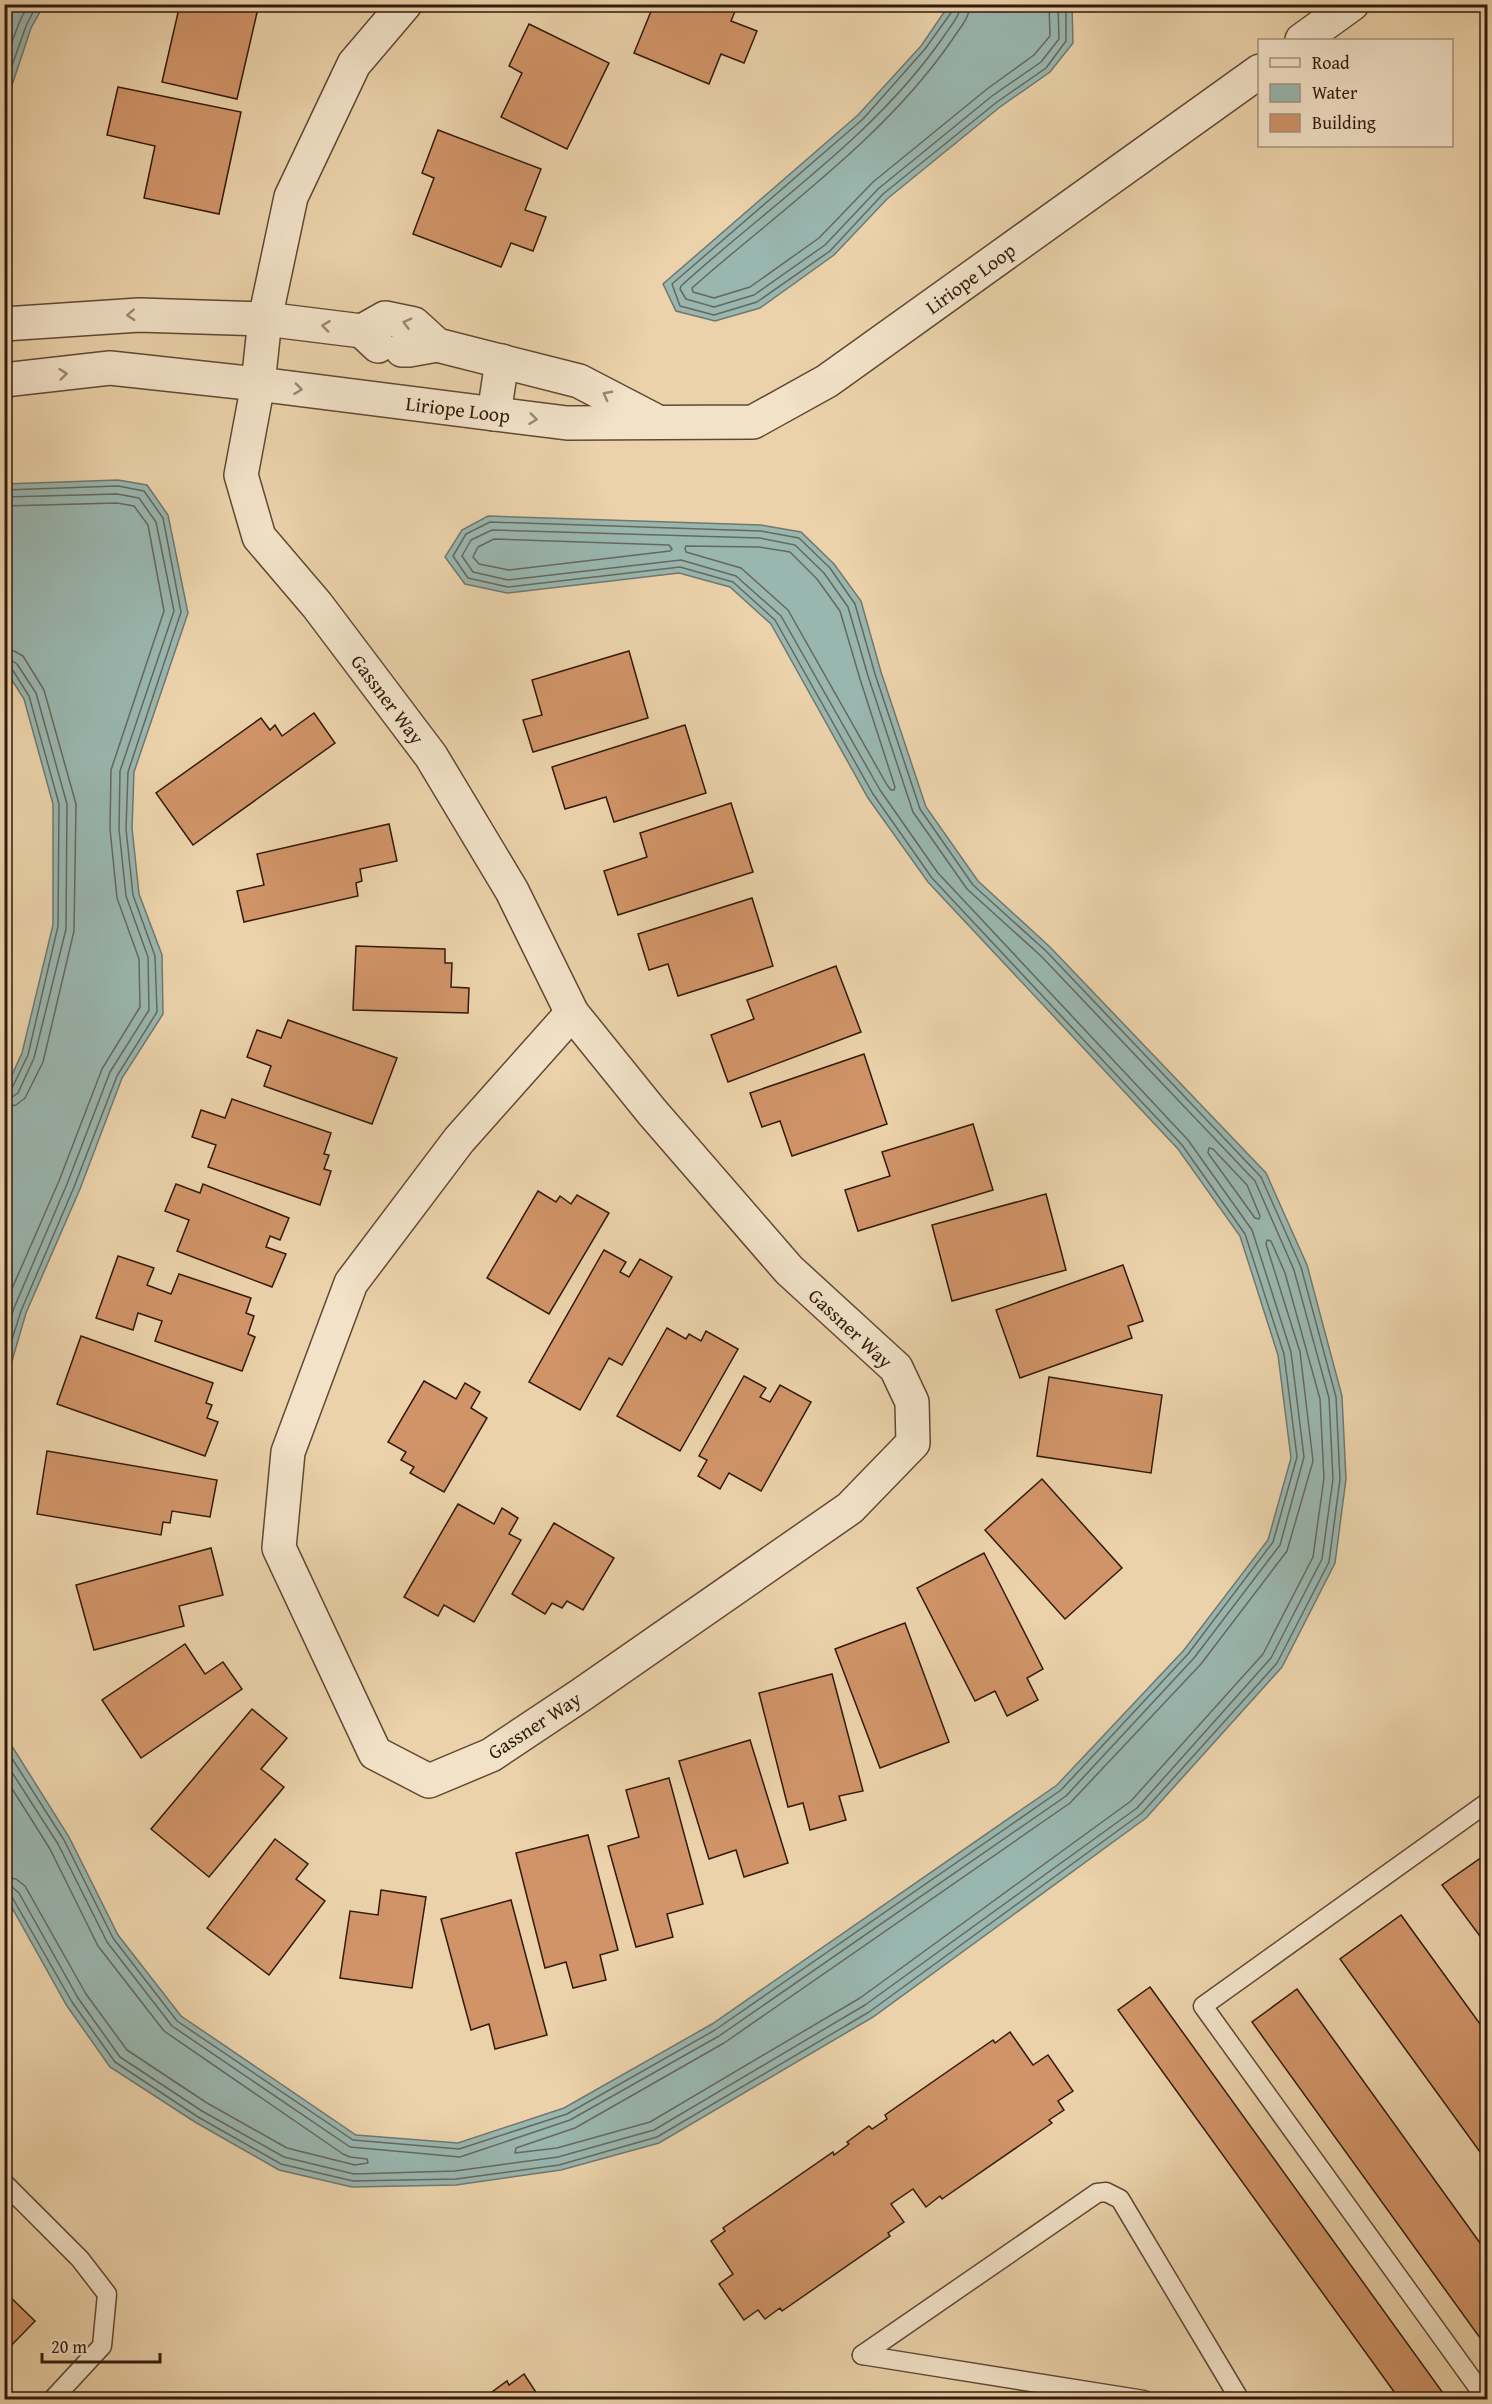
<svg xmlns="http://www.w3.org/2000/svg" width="1492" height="2404" viewBox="0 0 1492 2404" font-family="'Gentium Book Plus',serif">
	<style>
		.water { fill: #99b6af; stroke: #70786e; stroke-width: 1.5 }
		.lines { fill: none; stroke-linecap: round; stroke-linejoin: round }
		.shore { stroke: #66685e; stroke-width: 1.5 }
		.building { fill: #d09468; stroke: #331a0c; stroke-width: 1.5 }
		.service-casing { stroke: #614834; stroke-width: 21 }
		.minor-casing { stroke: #614834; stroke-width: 36 }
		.service { stroke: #f2e2c8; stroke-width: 18 }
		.minor { stroke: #f2e2c8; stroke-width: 33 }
		.oneway { stroke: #9c8873 }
		.labels { text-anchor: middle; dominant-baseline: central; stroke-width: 4.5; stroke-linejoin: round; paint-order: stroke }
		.street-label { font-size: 20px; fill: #331a0c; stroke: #f2e2c8 }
	</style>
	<rect width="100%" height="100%" fill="#ebd2aa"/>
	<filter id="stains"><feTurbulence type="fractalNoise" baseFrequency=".00333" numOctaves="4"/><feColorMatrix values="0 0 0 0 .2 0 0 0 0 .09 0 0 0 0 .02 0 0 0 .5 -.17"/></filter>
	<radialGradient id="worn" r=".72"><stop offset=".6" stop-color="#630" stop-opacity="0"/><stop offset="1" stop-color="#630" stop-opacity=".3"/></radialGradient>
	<!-- water -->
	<g class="water">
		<polygon points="5,4 44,5 31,28 5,106"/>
		<polygon points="949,5 1072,5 1073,43 1050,72 1000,107 887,199 834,255 760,308 715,321 676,311 663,284 858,115 921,46"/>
		<polygon points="118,480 147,485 168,515 188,613 134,772 132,828 139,894 162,955 163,1014 122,1078 80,1189 26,1313 5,1385 5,1090 22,1053 53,925 53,804 24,699 5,669 5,484"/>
		<polygon points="488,516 761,525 801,532 834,564 861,601 881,672 926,807 978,881 1050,947 1266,1173 1307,1265 1342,1396 1346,1479 1335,1563 1282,1667 1146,1818 873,2017 659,2143 561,2170 456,2185 352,2187 279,2170 195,2122 110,2067 67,2006 5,1895 5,1735 69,1837 118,1935 181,2016 356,2135 458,2143 564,2108 712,2024 1057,1785 1184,1650 1268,1540 1291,1458 1278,1355 1240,1236 1178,1149 928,882 868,798 771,624 730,587 679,573 507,593 465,584 445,557 462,530"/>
	</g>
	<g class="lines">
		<!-- shore -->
		<g class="shore">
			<polyline points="954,4 953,10 925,49 863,119 672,284 680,306 714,315 757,302 830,251 883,194 997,102 1046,68 1066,41 1066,4"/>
			<path d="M961,4C960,16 950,27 944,36C875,136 770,205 681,286L680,289L686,299L714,307L754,295L825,245L878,189L992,96L1041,62L1059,39L1058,4"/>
			<path d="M970,4C970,18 959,29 952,40C889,132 792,202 708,274L692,288L693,292L714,298L750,287L819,238L873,182L987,89L1034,55L1050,36L1049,4"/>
			<polyline points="4,64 19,23 28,4"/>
			<polyline points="4,88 26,26 37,4"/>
			<polyline points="4,490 118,486 144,491 163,518 181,612 128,772 126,829 133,895 155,956 157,1012 117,1076 74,1187 21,1311 4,1365"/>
			<polyline points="4,497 117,494 139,498 156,522 174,611 120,771 119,829 126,896 148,957 149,1010 110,1072 67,1184 14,1308 4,1338"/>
			<polyline points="4,506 117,503 134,506 148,525 164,611 111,770 110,829 117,898 139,959 140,1007 102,1069 59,1181 4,1307"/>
			<polygon points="494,539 669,545 672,549 670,551 509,570 479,564 473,557 478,547"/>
			<polygon points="686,546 759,547 790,552 817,579 840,611 860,679 895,787 894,790 891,790 887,785 788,610 741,568 686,552 685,549"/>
			<polyline points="4,650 14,651 23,656 44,690 76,804 74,931 43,1062 25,1098 16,1105 4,1107"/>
			<polyline points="4,659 11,660 17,664 36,693 67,804 66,929 34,1058 18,1093 12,1097 4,1098"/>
			<polyline points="4,666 12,669 29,696 59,804 58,926 28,1055 12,1088 4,1091"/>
			<polygon points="1209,1148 1213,1149 1247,1185 1260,1216 1259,1219 1255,1218 1208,1153"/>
			<polygon points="1267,1240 1271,1241 1285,1273 1320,1399 1324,1478 1313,1557 1263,1654 1131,1801 860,1998 650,2122 557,2148 515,2153 516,2148 575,2128 724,2043 1070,1803 1201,1664 1287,1551 1313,1461 1300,1352 1266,1244"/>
			<polyline points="4,1746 64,1840 113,1938 177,2021 353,2140 459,2149 567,2114 715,2030 1061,1790 1188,1654 1273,1542 1297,1457 1284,1354 1245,1234 1182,1145 932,878 873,794 775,620 733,582 680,567 508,587 468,578 453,556 466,534 490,522 761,531 799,538 830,568 855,604 875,674 920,809 973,885 1046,951 1261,1177 1301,1267 1336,1397 1340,1479 1329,1562 1277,1663 1142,1813 869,2012 657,2137 559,2165 456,2179 353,2181 281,2164 198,2117 115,2062 72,2002 12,1897 4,1893"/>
			<polyline points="4,1760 58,1844 107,1942 172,2026 350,2147 460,2157 570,2120 719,2036 1066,1796 1194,1658 1280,1545 1304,1457 1291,1352 1252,1230 1188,1140 938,873 880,790 781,616 736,576 681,560 508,580 473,572 462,556 471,540 492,530 760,538 795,545 824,573 848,607 868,676 913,812 967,889 1041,956 1255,1181 1294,1270 1329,1398 1333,1479 1322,1559 1271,1658 1137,1808 865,2005 654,2130 558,2157 455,2171 354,2174 284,2157 202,2111 120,2057 78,1998 19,1893 12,1887 4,1886"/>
			<polyline points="4,1776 50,1849 98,1946 164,2031 343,2154 350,2157 367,2159 368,2163 355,2165 287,2148 207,2103 127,2050 86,1994 25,1886 16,1879 4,1877"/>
		</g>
	</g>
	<!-- building -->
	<g class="building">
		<polygon points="180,4 259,4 237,99 162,82"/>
		<polygon points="654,4 738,4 731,21 757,31 744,63 721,54 709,84 634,53"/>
		<polygon points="529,24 609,63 567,149 501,117 522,73 509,66"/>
		<polygon points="118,87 241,112 219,214 144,198 155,146 107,135"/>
		<polygon points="438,130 541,169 525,210 546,217 533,251 511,243 501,267 413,234 434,178 422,173"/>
		<polygon points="629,651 648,718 533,752 523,720 542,715 532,680"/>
		<polygon points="314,713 335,743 193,845 156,793 261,718 270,730 275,725 282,736"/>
		<polygon points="685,725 706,793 614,822 606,797 565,809 552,767"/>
		<polygon points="731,803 753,872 618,915 604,871 647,857 640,833"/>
		<polygon points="389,824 397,861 360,869 362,881 356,883 358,896 244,922 237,891 264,885 257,854"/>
		<polygon points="752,898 773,966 678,996 668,964 649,970 638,934"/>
		<polygon points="356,946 445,949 445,963 452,963 451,987 469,988 468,1013 353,1010"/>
		<polygon points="836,966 861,1032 728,1082 711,1035 754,1019 747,1000"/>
		<polygon points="288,1020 397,1058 372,1124 264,1086 271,1066 247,1057 257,1030 281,1038"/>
		<polygon points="864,1054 887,1124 792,1156 780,1121 762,1127 750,1093"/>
		<polygon points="232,1099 331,1133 324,1154 329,1155 324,1169 331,1171 320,1205 208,1167 216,1145 192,1137 201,1110 225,1118"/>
		<polygon points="973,1124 993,1190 858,1231 845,1190 890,1176 882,1152"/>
		<polygon points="176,1184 200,1193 203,1184 289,1218 280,1240 270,1236 266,1247 286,1254 272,1287 177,1251 189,1220 165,1211"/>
		<polygon points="538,1191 556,1202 560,1196 571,1204 577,1195 609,1213 549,1314 487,1278"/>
		<polygon points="1046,1194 1066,1270 952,1301 932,1225"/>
		<polygon points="604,1250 626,1262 620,1272 629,1277 640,1259 672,1277 622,1365 609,1358 580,1410 529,1382"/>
		<polygon points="118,1256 154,1268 147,1285 171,1294 179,1274 251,1298 246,1313 254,1316 248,1334 255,1337 242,1371 155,1341 162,1321 138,1313 133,1330 96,1318"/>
		<polygon points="1123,1265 1143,1321 1128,1326 1132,1338 1020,1378 996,1310"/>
		<polygon points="667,1328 686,1339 689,1334 701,1341 706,1331 738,1349 680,1451 617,1416"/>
		<polygon points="81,1336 213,1383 206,1403 212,1405 207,1418 218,1422 205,1456 57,1404"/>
		<polygon points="744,1376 766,1388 760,1397 770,1402 780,1385 811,1402 761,1491 729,1473 720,1489 698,1476 707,1460 699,1456"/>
		<polygon points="1049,1377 1162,1395 1151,1473 1037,1456"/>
		<polygon points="424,1381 456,1399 465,1383 480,1392 471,1408 487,1418 444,1492 410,1473 414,1467 401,1460 406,1452 388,1442"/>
		<polygon points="47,1451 217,1480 210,1517 172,1511 170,1523 163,1522 161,1535 37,1514"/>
		<polygon points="1042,1479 1122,1568 1065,1619 985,1530"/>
		<polygon points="458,1504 494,1524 502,1508 518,1518 509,1534 521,1540 474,1622 444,1605 438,1616 404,1597"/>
		<polygon points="554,1523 614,1558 583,1610 567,1601 562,1608 552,1603 545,1614 512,1594"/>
		<polygon points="211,1548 223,1595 179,1606 184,1626 94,1650 76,1585"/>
		<polygon points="984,1553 1043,1669 1027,1678 1038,1700 1007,1716 995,1691 975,1701 917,1588"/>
		<polygon points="905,1623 949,1742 880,1768 835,1649"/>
		<polygon points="185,1644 205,1674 223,1662 242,1689 141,1758 102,1700"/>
		<polygon points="832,1674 863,1791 839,1796 846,1820 810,1830 803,1803 788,1807 759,1693"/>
		<polygon points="252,1709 287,1738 261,1769 284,1787 209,1877 151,1829"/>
		<polygon points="750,1740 788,1863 744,1877 736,1850 709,1859 679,1761"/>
		<polygon points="669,1778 703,1904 667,1914 673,1937 636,1947 608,1846 639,1837 626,1790"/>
		<polygon points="588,1835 618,1950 600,1955 606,1980 573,1988 566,1962 545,1968 516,1853"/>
		<polygon points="275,1839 308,1864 296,1879 325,1901 269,1975 207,1928"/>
		<polygon points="1488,1853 1488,1947 1442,1885"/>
		<polygon points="381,1890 426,1897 412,1988 340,1978 350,1911 378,1915"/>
		<polygon points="511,1900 547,2035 495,2049 489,2024 471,2030 441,1919"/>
		<polygon points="1401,1915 1488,2035 1488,2163 1340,1959"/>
		<polygon points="1150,1987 1448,2400 1400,2400 1118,2010"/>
		<polygon points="1297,1989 1488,2254 1488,2349 1252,2022"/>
		<polygon points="1010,2032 1033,2065 1048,2055 1073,2091 1058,2101 1064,2110 1049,2120 1052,2123 942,2199 940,2196 926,2207 913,2189 891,2204 904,2222 888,2233 890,2236 782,2311 780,2308 765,2319 758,2310 744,2320 719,2284 733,2274 711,2241 725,2231 723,2228 833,2152 834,2155 849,2144 847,2142 869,2126 872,2129 887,2119 885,2115 993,2040 995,2043"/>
		<polygon points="4,2291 35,2321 4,2353"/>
		<polygon points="524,2374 541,2400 481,2400 507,2381 509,2385"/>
	</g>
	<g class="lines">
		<defs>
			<g id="service">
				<polyline points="4,2183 80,2259 107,2294 102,2346 52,2400"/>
				<polyline points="862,2355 1097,2193 1106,2192 1120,2199 1237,2395"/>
				<polyline points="862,2355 1144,2400"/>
				<polyline points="1487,2400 1203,2006 1488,1802"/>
			</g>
			<g id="minor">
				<polyline points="405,4 354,64 291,197 265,319 258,384 241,475 259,537 317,605 431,756 512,891 572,1013"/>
				<polyline points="1302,40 1352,4"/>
				<polyline points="4,324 139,315 265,319 362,331 378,346"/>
				<polyline points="362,331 385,318 414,324 437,345 579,381 654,420"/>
				<polyline points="402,350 409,350 437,345"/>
				<polyline points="4,380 110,368 258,384 567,423 753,422 827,381 1260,71"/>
				<polyline points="494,414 502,361"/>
				<polygon points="572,1013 652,1112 789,1270 896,1368 912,1402 913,1443 850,1508 581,1695 491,1755 429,1781 375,1753 279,1548 288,1452 351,1283 459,1140"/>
			</g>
		</defs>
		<!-- service casing -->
		<use href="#service" class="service-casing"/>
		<!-- minor casing -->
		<use href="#minor" class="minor-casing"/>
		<!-- service -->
		<use href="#service" class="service"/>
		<!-- minor -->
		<use href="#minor" class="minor"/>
	</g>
	<!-- one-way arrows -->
	<defs><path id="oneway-chevron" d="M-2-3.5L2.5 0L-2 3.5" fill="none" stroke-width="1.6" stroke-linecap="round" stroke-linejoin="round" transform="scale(1.5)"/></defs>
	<g class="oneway">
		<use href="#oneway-chevron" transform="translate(131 315) rotate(177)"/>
		<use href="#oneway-chevron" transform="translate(407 323) rotate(-165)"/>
		<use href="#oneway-chevron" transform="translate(326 326) rotate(-173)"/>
		<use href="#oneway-chevron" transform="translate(63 374) rotate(-6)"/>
		<use href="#oneway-chevron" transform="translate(298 389) rotate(7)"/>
		<use href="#oneway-chevron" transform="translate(607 395) rotate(-152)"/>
		<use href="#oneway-chevron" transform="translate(533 419) rotate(7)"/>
	</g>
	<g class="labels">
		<!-- street labels -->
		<g class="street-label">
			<text transform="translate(970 278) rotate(-36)">Liriope Loop</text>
			<text transform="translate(458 409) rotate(7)">Liriope Loop</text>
			<text transform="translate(388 699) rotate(53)">Gassner Way</text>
			<text transform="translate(851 1328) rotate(43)">Gassner Way</text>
			<text transform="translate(534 1725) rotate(-33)">Gassner Way</text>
		</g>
	</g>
	<!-- margin -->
	<rect width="1492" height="2404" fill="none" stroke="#ebd2aa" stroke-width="24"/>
	<rect x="6" y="6" width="1480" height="2392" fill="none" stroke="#331a0c" stroke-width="3"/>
	<rect x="12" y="12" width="1468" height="2380" fill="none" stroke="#331a0c" stroke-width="1.5"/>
	<!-- legend -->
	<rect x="1258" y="39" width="195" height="108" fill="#f2e2c8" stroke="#a6927d" stroke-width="1.5"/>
	<rect x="1270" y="58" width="30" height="9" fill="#f2e2c8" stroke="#a6927d" stroke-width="1.5"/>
	<text x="1312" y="69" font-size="18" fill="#331a0c">Road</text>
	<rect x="1270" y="84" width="30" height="18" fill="#99b6af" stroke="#a6927d" stroke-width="1.5"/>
	<text x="1312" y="99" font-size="18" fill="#331a0c">Water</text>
	<rect x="1270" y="114" width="30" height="18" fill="#d09468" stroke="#a6927d" stroke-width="1.5"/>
	<text x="1312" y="129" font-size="18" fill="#331a0c">Building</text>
	<!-- scale -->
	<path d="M42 2353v9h118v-9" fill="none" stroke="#331a0c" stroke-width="3"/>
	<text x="51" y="2353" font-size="18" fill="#331a0c" stroke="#f2e2c8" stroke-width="4.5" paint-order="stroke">20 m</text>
	<rect width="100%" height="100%" filter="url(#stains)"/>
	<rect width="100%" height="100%" fill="url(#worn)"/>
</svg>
